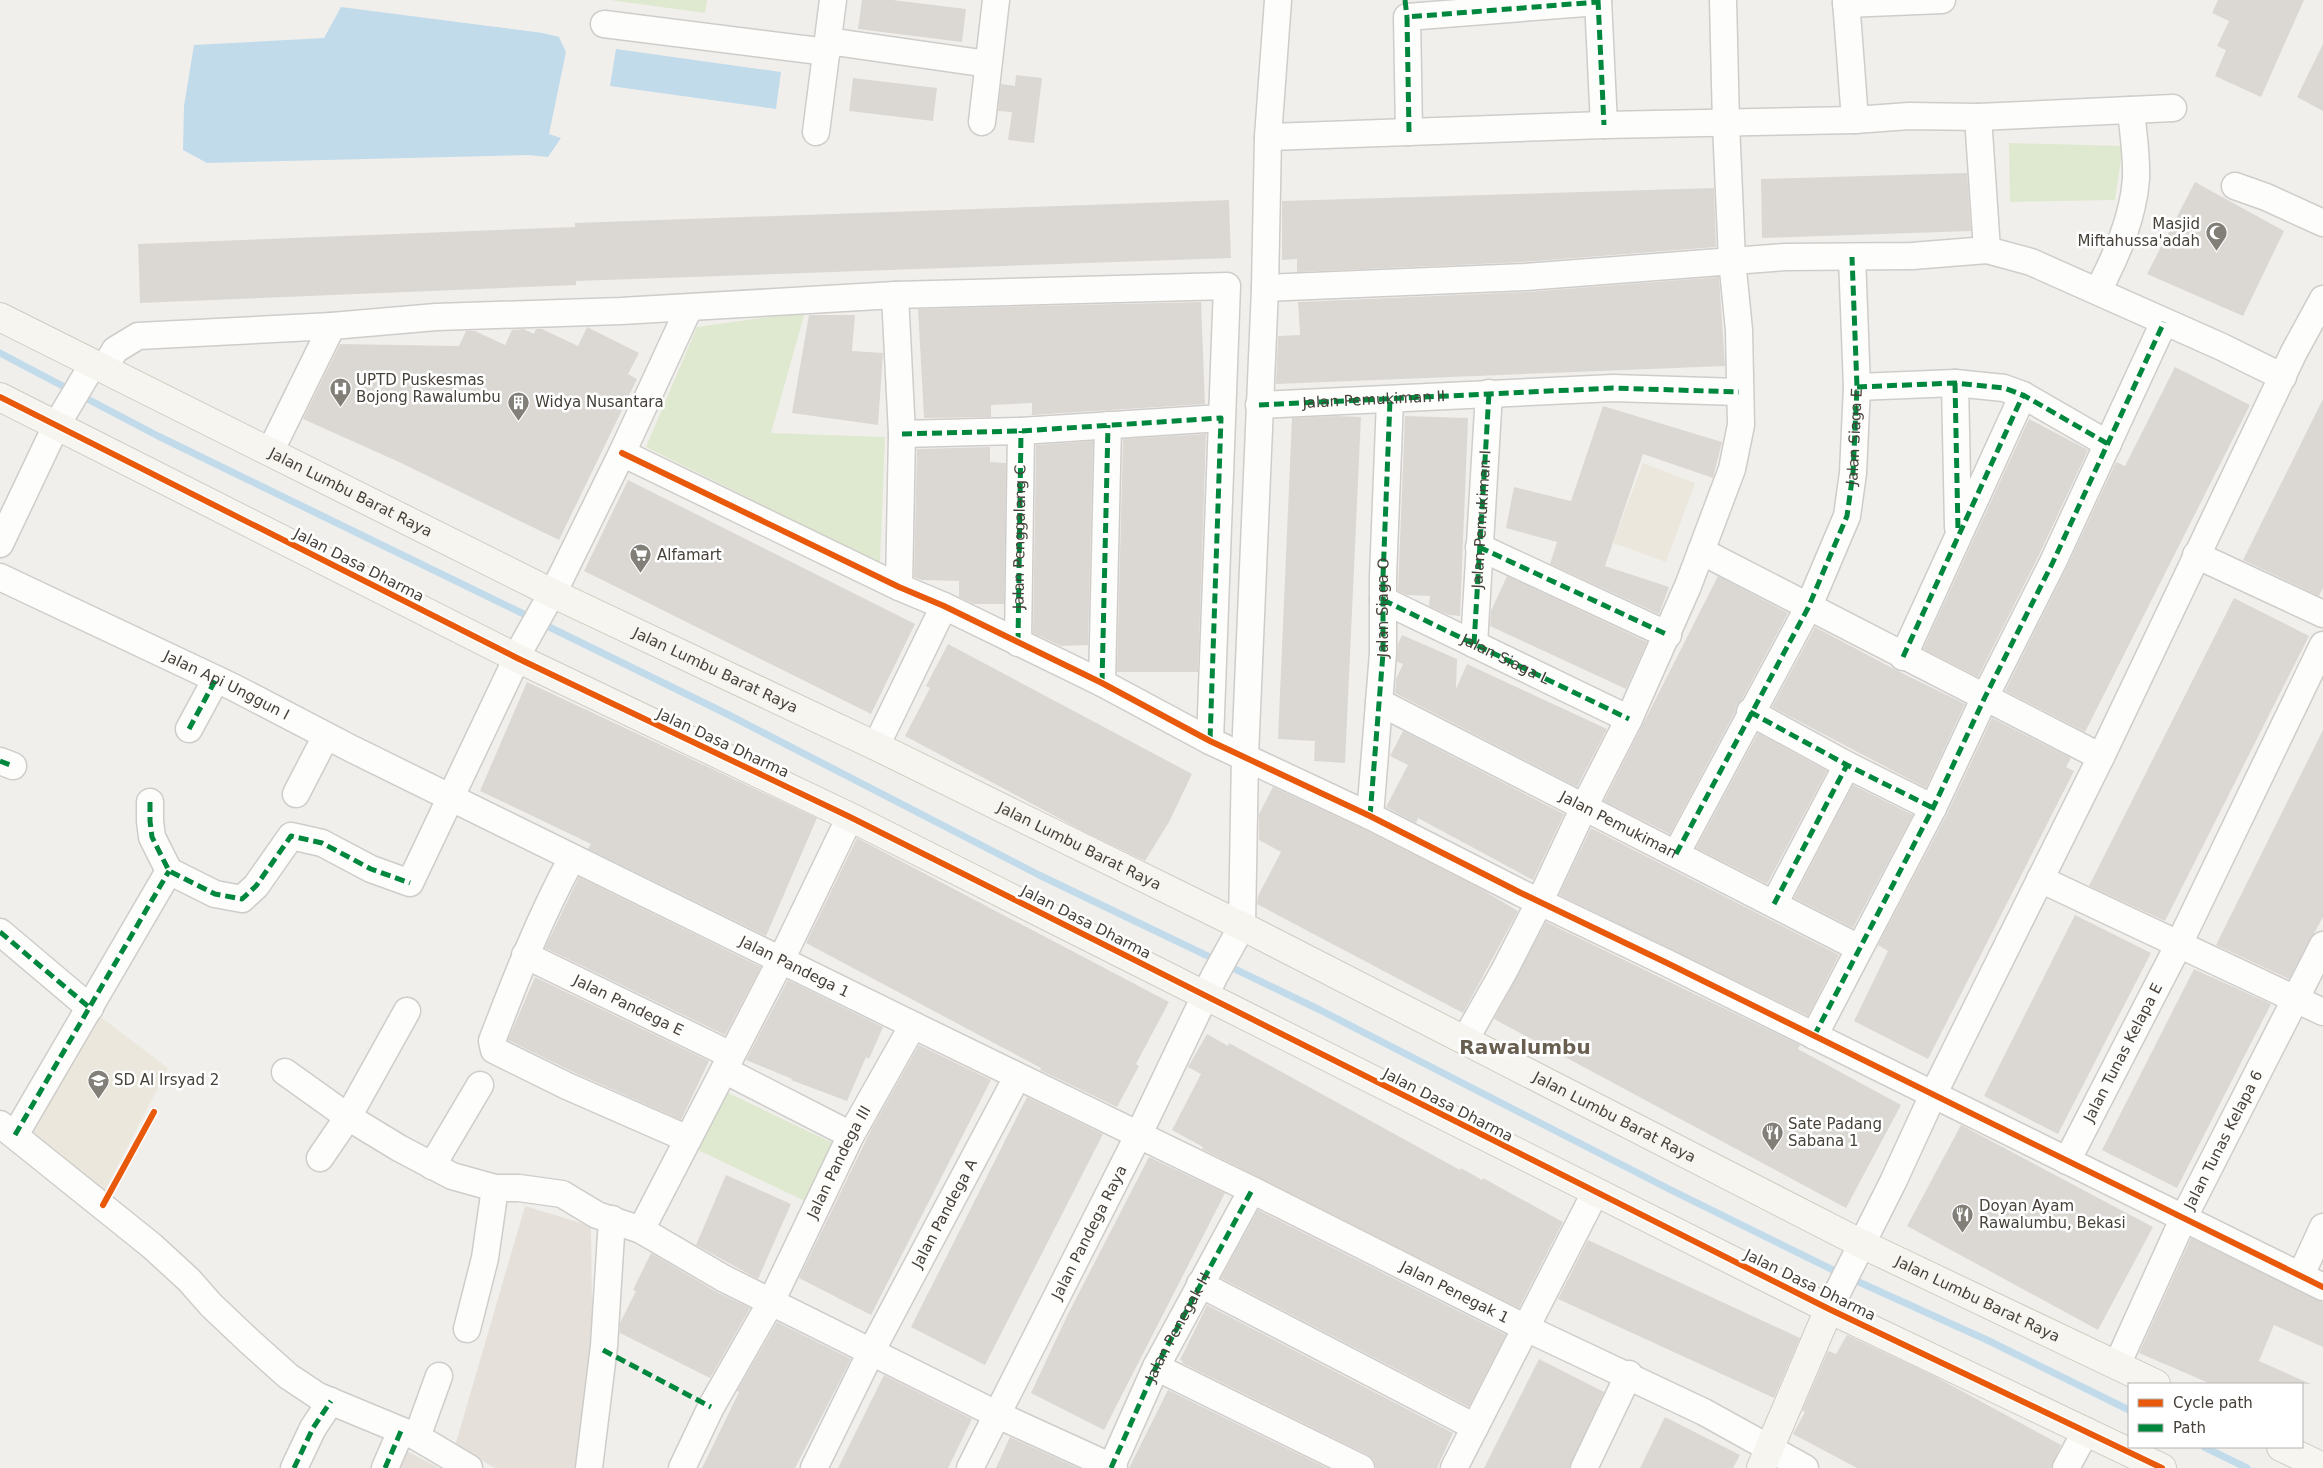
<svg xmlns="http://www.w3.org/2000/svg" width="2323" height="1468" viewBox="0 0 2323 1468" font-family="'DejaVu Sans',sans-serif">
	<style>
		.residential { fill: #e5e1da }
		.education { fill: #ebe7dc }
		.green { fill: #dfe9cf }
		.water { fill: #c1dbeb }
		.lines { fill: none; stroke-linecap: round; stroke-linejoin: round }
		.stream { stroke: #c1dbeb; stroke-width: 7 }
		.building { fill: #dbd8d4 }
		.street-casing { stroke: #cfcdca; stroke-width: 29 }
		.secondary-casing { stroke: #d0ccc3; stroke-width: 30 }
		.street { stroke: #fdfdfc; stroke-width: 26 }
		.secondary { stroke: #f6f5f0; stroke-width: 28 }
		.quiet { stroke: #00873e; stroke-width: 5; stroke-dasharray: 10 5; stroke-linecap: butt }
		.cycleway-casing { stroke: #fff; stroke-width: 9 }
		.cycleway { stroke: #e8590c; stroke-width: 6 }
		.labels { text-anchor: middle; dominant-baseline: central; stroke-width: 5; stroke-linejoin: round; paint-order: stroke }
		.poi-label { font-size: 15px; fill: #474139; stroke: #fff; text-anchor: start }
		.street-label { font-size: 15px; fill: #474139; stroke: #fff }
		.district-label { font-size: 20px; font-weight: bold; fill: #695f51; stroke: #fff }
	</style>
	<rect width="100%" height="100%" fill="#f1efec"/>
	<!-- residential -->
	<g class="residential">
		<polygon points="525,1206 591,1226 593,1379 577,1468 495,1468 455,1446"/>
		<polygon points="407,1451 439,1468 400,1468"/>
	</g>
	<!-- education -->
	<g class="education">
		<polygon points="1643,463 1695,483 1666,562 1613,543"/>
		<polygon points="94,1012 168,1068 103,1194 25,1130"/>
	</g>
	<!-- green -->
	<g class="green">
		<polygon points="610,0 707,0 705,13"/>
		<polygon points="2009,143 2123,146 2115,200 2010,202"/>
		<polygon points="805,312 771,433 885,437 880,563 646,447 697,327"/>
		<polygon points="724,1091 835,1144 807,1202 696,1149"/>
	</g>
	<!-- water -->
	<g class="water">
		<polygon points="341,7 543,33 559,37 566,52 549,134 561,138 548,157 528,155 207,163 183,150 184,106 194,45 324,38"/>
		<polygon points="616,49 781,72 776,109 610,86"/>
	</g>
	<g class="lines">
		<!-- stream -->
		<g class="stream">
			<polyline points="0,353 158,436 532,618"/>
			<polyline points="541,623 729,715 1039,875 1320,1010 1669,1189 1839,1273 1987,1340 2129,1410"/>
			<polyline points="2204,1447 2247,1468"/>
		</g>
	</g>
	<!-- building -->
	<g class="building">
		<polygon points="862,0 893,0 966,9 962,42 858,29"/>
		<polygon points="2218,0 2304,0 2261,97 2215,76 2226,50 2217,46 2229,21 2212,13"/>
		<polygon points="2323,44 2323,111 2297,97"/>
		<polygon points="1016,75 1042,78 1034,143 1008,140 1012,112 998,111 1001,84 1015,86"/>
		<polygon points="853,78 937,88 933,121 849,111"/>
		<polygon points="1967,173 1971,231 1762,238 1761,179"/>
		<polygon points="2195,182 2284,231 2243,316 2147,274"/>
		<polygon points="1714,188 1716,247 1524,262 1297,272 1297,259 1282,260 1282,201"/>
		<polygon points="1229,200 1231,258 576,281 576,285 140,303 138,244 575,227 575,223"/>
		<polygon points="1719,277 1725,366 1276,384 1278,336 1300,335 1298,302 1526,292"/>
		<polygon points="1201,302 1205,404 1032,415 1032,403 991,405 991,417 924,418 918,309"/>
		<polygon points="809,315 855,315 852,351 883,353 878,425 792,413"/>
		<polygon points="587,327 639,353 628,374 637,379 559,540 399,462 303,419 340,344 459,346 466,331 475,331 505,345 512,330 524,329 534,334 536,329 542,329 578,346"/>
		<polygon points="2175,367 2250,405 2085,732 2005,691 2066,569 2116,462 2125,466"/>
		<polygon points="2323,399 2323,588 2319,596 2243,560"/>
		<polygon points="1603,406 1722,442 1713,478 1643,454 1605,566 1669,587 1659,614 1550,564 1557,542 1506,528 1514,487 1571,501"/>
		<polygon points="1337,416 1361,417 1345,763 1314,761 1315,741 1278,739 1292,418"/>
		<polygon points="1405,416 1468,418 1460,616 1449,615 1429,606 1430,596 1407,595 1398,591"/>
		<polygon points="2029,419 2088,450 2039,555 1978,677 1923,649"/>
		<polygon points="1206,434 1198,672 1117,672 1123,439"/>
		<polygon points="1093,441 1088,645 1061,646 1033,633 1036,445"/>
		<polygon points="990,447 990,462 1006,463 1004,604 974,604 959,597 959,581 922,580 914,577 917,449"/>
		<polygon points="628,480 915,624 871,714 584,571"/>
		<polygon points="1507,576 1647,642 1626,689 1490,626 1491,611"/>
		<polygon points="1718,576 1788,613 1742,699 1737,705 1735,712 1670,834 1604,801"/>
		<polygon points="2234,598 2309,636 2165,921 2089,886"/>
		<polygon points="1815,627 1896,670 1965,704 1926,788 1772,707"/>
		<polygon points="1402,635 1457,659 1456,689 1467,664 1607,729 1577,787 1395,693 1396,679 1403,664 1397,662 1398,644"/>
		<polygon points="948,644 1192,774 1169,822 1145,861 1081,830 905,736 930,688 926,686"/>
		<polygon points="527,682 817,818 766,936 588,849 591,844 480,791"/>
		<polygon points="1992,718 2071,758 2066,767 2074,771 1928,1059 1854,1021 1888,951 1878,945 1947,814"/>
		<polygon points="2323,730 2323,917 2289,979 2216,945"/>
		<polygon points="1403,731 1564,814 1533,880 1418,818 1416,823 1386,807 1408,765 1390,756"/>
		<polygon points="1758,733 1827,771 1767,884 1696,848"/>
		<polygon points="1853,785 1913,815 1853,928 1794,898"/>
		<polygon points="1273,787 1363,829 1479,888 1518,911 1463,1013 1257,904 1258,896 1281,852 1259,840 1259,814"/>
		<polygon points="1591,828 1839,955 1808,1016 1559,895"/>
		<polygon points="857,838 1169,1002 1136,1064 1139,1066 1117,1107 1040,1070 1041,1068 806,943"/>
		<polygon points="579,877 761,967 725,1035 545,948"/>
		<polygon points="2075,915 2151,953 2058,1134 1984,1096"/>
		<polygon points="1546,922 1800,1045 1798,1049 1901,1105 1846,1208 1494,1019"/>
		<polygon points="2194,969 2271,1004 2177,1188 2102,1150"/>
		<polygon points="535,977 709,1061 681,1120 573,1072 508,1040"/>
		<polygon points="788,980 883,1027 869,1059 866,1057 847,1101 791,1080 792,1079 746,1060"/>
		<polygon points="1207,1034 1228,1046 1229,1043 1460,1170 1461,1168 1482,1180 1483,1178 1563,1222 1519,1308 1202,1149 1203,1147 1172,1130 1201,1074 1188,1067"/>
		<polygon points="919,1045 991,1080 871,1315 799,1278 872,1128"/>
		<polygon points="1027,1097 1103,1134 985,1365 911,1327"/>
		<polygon points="1961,1125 2153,1227 2098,1330 1907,1226"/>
		<polygon points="1149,1157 1225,1193 1104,1430 1031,1393 1068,1314"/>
		<polygon points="726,1175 791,1204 758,1279 696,1245"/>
		<polygon points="1258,1210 1506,1335 1469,1407 1221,1278"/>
		<polygon points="2191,1238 2323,1302 2323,1347 2274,1325 2259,1361 2311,1384 2211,1384 2139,1353"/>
		<polygon points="1588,1240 1800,1338 1774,1398 1558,1299"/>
		<polygon points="651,1253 715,1291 750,1308 710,1378 620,1333 620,1323 636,1291 633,1290"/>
		<polygon points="1207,1305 1453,1433 1437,1468 1376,1468 1374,1460 1368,1455 1182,1363 1183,1361 1180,1360"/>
		<polygon points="777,1322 851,1359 824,1412 795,1468 702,1468 739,1392 737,1391"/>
		<polygon points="1847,1335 1936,1377 2061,1445 2051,1468 1857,1468 1793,1434 1805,1412 1802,1411 1828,1351 1836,1354"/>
		<polygon points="1539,1359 1604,1392 1569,1468 1484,1468"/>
		<polygon points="884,1375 972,1419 948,1468 838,1468"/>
		<polygon points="1168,1390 1327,1468 1129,1468"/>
		<polygon points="1665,1417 1740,1455 1733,1468 1640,1468"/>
		<polygon points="1010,1437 1078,1468 996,1468"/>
	</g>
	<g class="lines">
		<defs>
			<g id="street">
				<polyline points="1598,0 1604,125"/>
				<polyline points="1846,0 1855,120"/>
				<polyline points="1846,4 1942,0"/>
				<polyline points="604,24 827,52"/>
				<polyline points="828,41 988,64"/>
				<polyline points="1978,117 1987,250 2031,262 2222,347 2283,377"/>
				<polyline points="982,122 996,0"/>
				<polyline points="816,132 833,0"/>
				<polyline points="1409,132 1407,17 1598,2"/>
				<polyline points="1268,137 1604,125 1855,120 1909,116 1978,117 2173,108"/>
				<polyline points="2235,186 2266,197 2323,223"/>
				<polyline points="1265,288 1525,277 1785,257 1912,256 1987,250"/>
				<path d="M2098,291C2116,256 2133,219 2136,179C2137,156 2133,132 2131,110"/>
				<polyline points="895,295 902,434 899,587"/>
				<polyline points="104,369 115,350 138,336 332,326"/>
				<polyline points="1955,383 1958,527"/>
				<polyline points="1857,387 1955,383 2004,388 2023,395 2108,444"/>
				<polyline points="1259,405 1613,388 1739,392"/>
				<polyline points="902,434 1021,431 1221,418"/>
				<polyline points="270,452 332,326 436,317 621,311 895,295 1227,286 1210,741"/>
				<polyline points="622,453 899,587 944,606 1102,683 1210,741 1370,816 1521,893 1667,963 2323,1287"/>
				<polyline points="0,544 56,426 93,364"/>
				<polyline points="1479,547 1668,635"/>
				<polyline points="1701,551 2101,757"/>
				<polyline points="2196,555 2323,614"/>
				<path id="s1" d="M0,577L233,687L352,749L913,1025L1252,1190L1526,1328L1704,1412L1805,1468"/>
				<polyline points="1383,600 1629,719"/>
				<path id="s2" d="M1018,643L1021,431"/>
				<path id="s3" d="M1474,644L1489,393"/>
				<polyline points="1903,657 2023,395"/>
				<polyline points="1102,683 1108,425"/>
				<path id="s4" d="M1379,702L1859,948"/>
				<polyline points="1750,712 1847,765 1933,808"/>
				<polyline points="189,729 216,679"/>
				<polyline points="876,746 944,606"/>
				<polyline points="0,761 13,766"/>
				<polyline points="296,794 326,736"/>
				<polyline points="150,802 150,821 152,837 169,871 215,894 242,899 256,886 291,836 322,843 371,869 410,883 524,643 560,579 622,453 689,308"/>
				<path id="s5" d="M1370,816L1383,653V577L1390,400"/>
				<polyline points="1676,854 1808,608 1847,516 1853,473 1857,387 1852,257"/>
				<path d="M572,858C540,917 516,978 492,1041L494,1050L567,1086L688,1139"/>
				<polyline points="2040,879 2323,1012"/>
				<polyline points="1774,904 1847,765"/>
				<polyline points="0,932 90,1008"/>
				<path id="s6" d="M525,955L731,1055"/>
				<polyline points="1814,1036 1933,808 1985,697 2053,562 2164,322"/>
				<polyline points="1465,1040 1504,971 1540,901 1585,805 1629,719 1688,586 1732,469 1741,425 1739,330 1732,260 1726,124 1723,0"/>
				<polyline points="724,1070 851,1135"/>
				<polyline points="285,1072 348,1117 399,1148 452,1176 495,1188 519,1188 562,1194 597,1215 641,1230 723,1278 998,1415 1114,1468"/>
				<polyline points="0,1124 152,1246 189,1280 211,1305 249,1341 288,1376 318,1396 417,1437 469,1468"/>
				<polyline points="15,1135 169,871"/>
				<polyline points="320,1158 348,1117 407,1011"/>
				<path id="s7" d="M2067,1161L2179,944L2323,645"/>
				<polyline points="432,1166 480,1085"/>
				<polyline points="641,1230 781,960 850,817"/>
				<polyline points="2301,1275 2323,1227"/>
				<polyline points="1200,1284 1475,1427"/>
				<polyline points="1829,1309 1893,1182 1933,1095 2101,757 2294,352 2323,299"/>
				<polyline points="467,1329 485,1258 495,1188"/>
				<path id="s8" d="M2117,1365L2184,1217L2323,945"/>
				<polyline points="1156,1367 1361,1468"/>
				<polyline points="417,1437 439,1376"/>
				<polyline points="294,1468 313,1428 331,1401"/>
				<polyline points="385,1468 401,1431"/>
				<polyline points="589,1468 604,1346 612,1219"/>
				<path id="s9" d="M682,1468L711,1407L771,1302L851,1135L913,1025"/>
				<path id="s10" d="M814,1468L872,1350L1017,1077"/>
				<path id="s11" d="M970,1468L1138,1136L1214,977L1242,926L1245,756L1265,288L1268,137L1278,0"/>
				<path id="s12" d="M1111,1468L1156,1367L1252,1190"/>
				<polyline points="1454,1468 1595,1193"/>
				<polyline points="1584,1468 1629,1374"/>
				<polyline points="2066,1468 2086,1431"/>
			</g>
			<g id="secondary">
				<path id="s13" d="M0,317L552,593L876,746L1242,926L1862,1244L2156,1384"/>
				<polyline points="0,397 517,658 850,817 1829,1309 2162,1468"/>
				<polyline points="2281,1447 2323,1467"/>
				<polyline points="1761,1468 1829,1309"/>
			</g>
		</defs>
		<!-- street casing -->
		<use href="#street" class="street-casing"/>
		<!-- secondary casing -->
		<use href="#secondary" class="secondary-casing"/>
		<!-- street -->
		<use href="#street" class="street"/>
		<!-- secondary -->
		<use href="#secondary" class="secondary"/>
		<!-- quiet -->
		<g class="quiet">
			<polyline points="1405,0 1407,17"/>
			<polyline points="1598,0 1604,125"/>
			<polyline points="1409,132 1407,17 1598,2"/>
			<polyline points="1955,383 1958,531"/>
			<polyline points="1857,387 1955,383 2004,388 2023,395 2108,444"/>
			<path id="s14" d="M1259,405L1613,388L1739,392"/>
			<polyline points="902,434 1021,431 1221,418 1210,741"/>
			<polyline points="1479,547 1668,635"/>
			<path id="s15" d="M1383,600L1629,719"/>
			<polyline points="1018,643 1021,431"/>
			<polyline points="1474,644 1489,393"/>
			<polyline points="1903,657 2023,395"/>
			<polyline points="1102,683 1108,425"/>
			<polyline points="1750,712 1847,765 1933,808"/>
			<polyline points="189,729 216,679"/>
			<polyline points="0,761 13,766"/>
			<polyline points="150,802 150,821 152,837 169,871 215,894 242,899 256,886 291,836 322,843 371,869 410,883"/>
			<polyline points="1370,816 1383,653 1383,577 1390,400"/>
			<path id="s16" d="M1676,854L1808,608L1847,516L1853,473L1857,387L1852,257"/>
			<polyline points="1774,904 1847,765"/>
			<polyline points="0,932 90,1008"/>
			<polyline points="1814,1036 1933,808 1985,697 2053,562 2164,322"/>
			<polyline points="15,1135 169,871"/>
			<polyline points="603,1350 711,1407"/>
			<polyline points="294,1468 313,1428 331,1401"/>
			<polyline points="385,1468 401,1431"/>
			<polyline points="1111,1468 1156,1367 1252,1190"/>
		</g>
		<defs>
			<g id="cycleway">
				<polyline points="0,397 517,658 850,817 1829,1309 2162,1468"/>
				<polyline points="622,453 899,587 944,606 1102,683 1210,741 1370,816 1521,893 1667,963 2323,1287"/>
				<polyline points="103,1205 154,1112"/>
			</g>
		</defs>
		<!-- cycleway casing -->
		<use href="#cycleway" class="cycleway-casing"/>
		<!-- cycleway -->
		<use href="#cycleway" class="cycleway"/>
	</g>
	<!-- icons -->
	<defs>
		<symbol id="mosque-pin" viewBox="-11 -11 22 30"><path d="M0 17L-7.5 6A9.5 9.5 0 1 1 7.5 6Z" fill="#827e78" stroke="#fff"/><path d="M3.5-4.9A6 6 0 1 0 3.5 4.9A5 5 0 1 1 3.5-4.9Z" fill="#fff"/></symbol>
		<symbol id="hospital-pin" viewBox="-11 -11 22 30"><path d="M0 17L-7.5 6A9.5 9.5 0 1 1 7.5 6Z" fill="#827e78" stroke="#fff"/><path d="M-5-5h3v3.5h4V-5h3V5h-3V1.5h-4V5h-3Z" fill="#fff"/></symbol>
		<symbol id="building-pin" viewBox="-11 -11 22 30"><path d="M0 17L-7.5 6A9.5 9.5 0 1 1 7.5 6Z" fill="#827e78" stroke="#fff"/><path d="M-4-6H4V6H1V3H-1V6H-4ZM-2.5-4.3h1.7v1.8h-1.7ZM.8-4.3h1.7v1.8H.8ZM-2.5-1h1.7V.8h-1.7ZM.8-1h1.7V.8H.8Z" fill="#fff"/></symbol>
		<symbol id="supermarket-pin" viewBox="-11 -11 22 30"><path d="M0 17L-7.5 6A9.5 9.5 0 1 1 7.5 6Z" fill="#827e78" stroke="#fff"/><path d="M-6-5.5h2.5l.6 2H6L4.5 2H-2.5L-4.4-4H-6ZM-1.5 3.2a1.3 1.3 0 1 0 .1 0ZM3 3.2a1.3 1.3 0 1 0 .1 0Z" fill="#fff"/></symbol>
		<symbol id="school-pin" viewBox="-11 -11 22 30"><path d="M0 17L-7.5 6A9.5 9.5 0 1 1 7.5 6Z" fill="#827e78" stroke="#fff"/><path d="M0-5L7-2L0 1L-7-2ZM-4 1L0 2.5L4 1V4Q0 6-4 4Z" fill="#fff"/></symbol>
		<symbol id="restaurant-pin" viewBox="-11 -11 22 30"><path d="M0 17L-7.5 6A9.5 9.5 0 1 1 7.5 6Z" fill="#827e78" stroke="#fff"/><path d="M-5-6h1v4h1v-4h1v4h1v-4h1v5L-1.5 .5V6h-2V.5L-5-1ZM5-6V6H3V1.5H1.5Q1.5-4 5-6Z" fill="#fff"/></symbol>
	</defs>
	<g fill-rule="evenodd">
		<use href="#mosque-pin" x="2204" y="220" width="25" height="34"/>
		<use href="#hospital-pin" x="328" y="376" width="25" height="34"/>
		<use href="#building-pin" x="506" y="390" width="25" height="34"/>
		<use href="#supermarket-pin" x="628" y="542" width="25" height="34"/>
		<use href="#school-pin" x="86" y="1068" width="25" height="34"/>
		<use href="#restaurant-pin" x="1760" y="1120" width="25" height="34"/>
		<use href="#restaurant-pin" x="1950" y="1202" width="25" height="34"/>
	</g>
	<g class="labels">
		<!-- poi labels -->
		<g class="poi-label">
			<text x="2200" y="224" text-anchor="end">Masjid<tspan x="2200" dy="17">Miftahussa'adah</tspan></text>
			<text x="356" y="380">UPTD Puskesmas<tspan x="356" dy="17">Bojong Rawalumbu</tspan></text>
			<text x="535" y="402">Widya Nusantara</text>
			<text x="657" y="555">Alfamart</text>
			<text x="114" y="1080">SD Al Irsyad 2</text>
			<text x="1788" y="1124">Sate Padang<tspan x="1788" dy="17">Sabana 1</tspan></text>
			<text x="1979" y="1206">Doyan Ayam<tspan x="1979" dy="17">Rawalumbu, Bekasi</tspan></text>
		</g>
		<!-- street labels -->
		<g class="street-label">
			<text stroke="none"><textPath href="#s14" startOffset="115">Jalan Pemukiman II</textPath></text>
			<text stroke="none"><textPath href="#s16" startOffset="459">Jalan Siaga E</textPath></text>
			<text stroke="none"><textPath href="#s13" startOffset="392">Jalan Lumbu Barat Raya</textPath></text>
			<text stroke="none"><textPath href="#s3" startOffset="125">Jalan Pemukiman I</textPath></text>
			<text stroke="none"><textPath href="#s2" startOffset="106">Jalan Penggalang C</textPath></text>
			<text transform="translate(359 565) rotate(27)">Jalan Dasa Dharma</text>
			<text stroke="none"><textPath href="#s5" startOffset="209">Jalan Siaga O</textPath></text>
			<text stroke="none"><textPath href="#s15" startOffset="136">Jalan Siaga L</textPath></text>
			<text stroke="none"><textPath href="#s13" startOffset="798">Jalan Lumbu Barat Raya</textPath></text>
			<text stroke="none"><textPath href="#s1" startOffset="251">Jalan Api Unggun I</textPath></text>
			<text transform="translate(723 743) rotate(25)">Jalan Dasa Dharma</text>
			<text stroke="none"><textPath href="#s4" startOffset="269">Jalan Pemukiman</textPath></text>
			<text stroke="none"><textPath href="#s13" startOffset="1202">Jalan Lumbu Barat Raya</textPath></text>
			<text transform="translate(1086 922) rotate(27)">Jalan Dasa Dharma</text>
			<text stroke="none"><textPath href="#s1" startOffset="885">Jalan Pandega 1</textPath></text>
			<text stroke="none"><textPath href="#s6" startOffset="115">Jalan Pandega E</textPath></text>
			<text stroke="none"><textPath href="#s7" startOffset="122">Jalan Tunas Kelapa E</textPath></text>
			<text transform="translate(1448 1105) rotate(27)">Jalan Dasa Dharma</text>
			<text stroke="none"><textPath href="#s13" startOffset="1802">Jalan Lumbu Barat Raya</textPath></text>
			<text stroke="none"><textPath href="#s8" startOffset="249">Jalan Tunas Kelapa 6</textPath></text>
			<text stroke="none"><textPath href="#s9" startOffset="344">Jalan Pandega III</textPath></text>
			<text stroke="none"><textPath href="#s10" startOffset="286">Jalan Pandega A</textPath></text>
			<text stroke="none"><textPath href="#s11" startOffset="264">Jalan Pandega Raya</textPath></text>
			<text transform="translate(1810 1285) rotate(26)">Jalan Dasa Dharma</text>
			<text stroke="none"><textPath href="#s1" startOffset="1621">Jalan Penegak 1</textPath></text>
			<text stroke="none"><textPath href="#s13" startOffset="2208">Jalan Lumbu Barat Raya</textPath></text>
			<text stroke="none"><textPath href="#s12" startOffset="156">Jalan Penegak H</textPath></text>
		</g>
		<!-- district labels -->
		<g class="district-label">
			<text x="1525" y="1047">Rawalumbu</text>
		</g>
	</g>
	<!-- legend -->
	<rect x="2128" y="1383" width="175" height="65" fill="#ffffff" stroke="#b5b3b0"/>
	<rect x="2138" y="1399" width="25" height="8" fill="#e8590c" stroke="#b5b3b0"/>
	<text x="2173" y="1408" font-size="15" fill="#474139">Cycle path</text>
	<rect x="2138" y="1424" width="25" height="8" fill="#00873e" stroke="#b5b3b0"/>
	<text x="2173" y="1433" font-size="15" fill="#474139">Path</text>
</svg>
